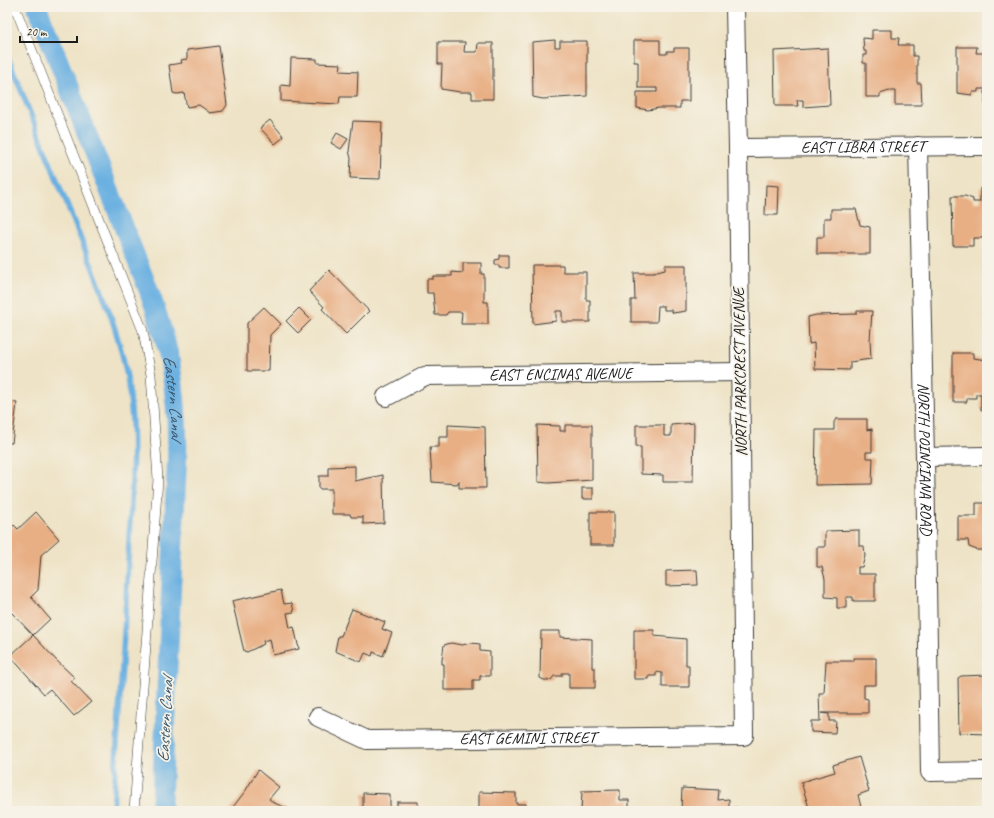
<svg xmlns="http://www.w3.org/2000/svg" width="994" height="818" viewBox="0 0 994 818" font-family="Caveat,sans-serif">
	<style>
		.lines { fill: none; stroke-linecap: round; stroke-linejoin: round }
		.stream { stroke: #6ab0e1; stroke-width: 5.5 }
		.canal { stroke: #6ab0e1; stroke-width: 20 }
		.building { fill: #e8af84 }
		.lane-casing { stroke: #3c3a36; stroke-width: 10 }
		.street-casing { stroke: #3c3a36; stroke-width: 20 }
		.lane { stroke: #fff; stroke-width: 9 }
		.street { stroke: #fff; stroke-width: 18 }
		.labels { text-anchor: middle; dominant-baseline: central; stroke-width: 3.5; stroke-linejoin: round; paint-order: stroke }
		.street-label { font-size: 16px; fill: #1c1c1c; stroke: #f7f3e8 }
		.water-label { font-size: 17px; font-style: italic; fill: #3b576b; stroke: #f7f3e8 }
	</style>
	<rect width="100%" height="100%" fill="#f7f3e8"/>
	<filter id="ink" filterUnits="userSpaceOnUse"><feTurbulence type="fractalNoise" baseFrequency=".025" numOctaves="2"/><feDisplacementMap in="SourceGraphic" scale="8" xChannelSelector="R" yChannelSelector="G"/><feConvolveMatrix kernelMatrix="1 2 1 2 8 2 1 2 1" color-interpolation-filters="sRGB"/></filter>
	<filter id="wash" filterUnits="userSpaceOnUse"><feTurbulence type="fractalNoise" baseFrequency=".012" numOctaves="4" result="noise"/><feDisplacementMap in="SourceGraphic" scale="16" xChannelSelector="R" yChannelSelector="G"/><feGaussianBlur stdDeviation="0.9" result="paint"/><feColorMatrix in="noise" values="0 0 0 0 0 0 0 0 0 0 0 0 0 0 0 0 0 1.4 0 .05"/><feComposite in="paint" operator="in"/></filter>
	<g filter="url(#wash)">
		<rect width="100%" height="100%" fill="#eee3c6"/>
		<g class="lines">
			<!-- stream -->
			<path class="stream" d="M7,55C29,111 52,167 74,222C92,267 112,312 123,358C138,419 132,480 129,541C125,631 118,721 113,811"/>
			<!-- canal -->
			<path class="canal" id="s1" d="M37,7L149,291C158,316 167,342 171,368C176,399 178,430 177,461L161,811"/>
		</g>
		<g id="blocks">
			<!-- building -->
			<g class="building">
				<polygon points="872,30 892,30 892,38 899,38 898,45 913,45 913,56 917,56 917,83 921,83 922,105 895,105 895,91 889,91 880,94 880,97 866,97 866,63 863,63 863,55 866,55 866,51 864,51 863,38 872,39"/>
				<polygon points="555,40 555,47 560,47 560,41 587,41 587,96 543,99 533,97 532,42"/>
				<polygon points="634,40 660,40 660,54 667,54 667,51 674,51 674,48 689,48 689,101 680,101 680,108 659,108 648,110 637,108 637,92 657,92 657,88 638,88 638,62 634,62"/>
				<polygon points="438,42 465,42 464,52 477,52 478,43 493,43 493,99 472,99 472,92 460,92 441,89 442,64 438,64"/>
				<polygon points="219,46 227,105 223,111 210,113 199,105 187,107 184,93 177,94 173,93 169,65 182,63 181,60 187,59 187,50"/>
				<polygon points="957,47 977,47 976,53 987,53 987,104 985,104 985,89 978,89 978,92 972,92 972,95 957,93"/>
				<polygon points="828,48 830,105 803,107 803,100 797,100 798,106 775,106 774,51"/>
				<polygon points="291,58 317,59 317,63 341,64 340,71 358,72 357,97 340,97 339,104 281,101 281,85 290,86"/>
				<polygon points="270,120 284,137 275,144 260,128"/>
				<polygon points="353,121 382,122 380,179 350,178 351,158 349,151"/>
				<polygon points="337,133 348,139 341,149 331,143"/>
				<polygon points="766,185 779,186 778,215 765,215"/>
				<polygon points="987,187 987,235 985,235 985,238 973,238 973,246 953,246 952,196 965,196 973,199 973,202 980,202 980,188"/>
				<polygon points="831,209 856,209 860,225 870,227 870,254 817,254 817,237 824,237 824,218 831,218"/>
				<polygon points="499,255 509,255 509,268 499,268 499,265 495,265 495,260 499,259"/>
				<polygon points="463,263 481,263 481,274 484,274 484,302 488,302 488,324 461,324 462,312 448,312 446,315 435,315 433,293 427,293 427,279 433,279 433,276 452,276 452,272 463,273"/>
				<polygon points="532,265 563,265 563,272 586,272 586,300 590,300 590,322 562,322 562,311 556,311 556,321 533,324"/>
				<polygon points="665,265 686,265 686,311 673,313 671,310 664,310 664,306 658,306 657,322 631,322 631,300 635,300 634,273 653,273 665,270"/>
				<polygon points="329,270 369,311 346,334 322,309 324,307 309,291"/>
				<polygon points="264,307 281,324 270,335 269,371 247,371 247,323"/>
				<polygon points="299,308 311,320 298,333 286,321"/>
				<polygon points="857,311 872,311 870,340 871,359 850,362 850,370 815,369 814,343 809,344 808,317 816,315 857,314"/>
				<polygon points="953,353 973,353 973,358 987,360 987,410 981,410 981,394 976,394 976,398 967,398 967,402 953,402"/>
				<polygon points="7,402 17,403 12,443 7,443"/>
				<polygon points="836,419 867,419 867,430 872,429 872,452 866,452 866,458 873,458 872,484 815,485 816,430 834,430 834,422"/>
				<polygon points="694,423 693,482 663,482 663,475 641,474 641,447 636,447 636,425 664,425 664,436 671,436 671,425"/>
				<polygon points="448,425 485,427 486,488 459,488 459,481 457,484 432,482 430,447 439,447 439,437 448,437"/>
				<polygon points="537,425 560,426 560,431 565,431 565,425 592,425 592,480 548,483 538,482"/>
				<polygon points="355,466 355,481 383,475 384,523 363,524 363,517 351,517 350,514 332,514 332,489 319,489 319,476 328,476 328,467"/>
				<rect x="582" y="488" width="11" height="11"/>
				<polygon points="976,503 987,503 986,550 977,550 969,547 968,540 958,540 958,516 976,516"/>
				<polygon points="36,512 59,539 41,555 38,590 31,597 50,619 33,635 12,613 7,617 7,532 14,525 18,529"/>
				<rect x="590" y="512" width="24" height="33"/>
				<polygon points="859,530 859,546 864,546 865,556 862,567 858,567 858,574 875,574 875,601 853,601 853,597 846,597 846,608 837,608 837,598 825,597 825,579 822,567 817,567 817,547 825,547 825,531"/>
				<polygon points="697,570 698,585 666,586 666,571"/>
				<polygon points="281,590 284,604 292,603 294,612 287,613 290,628 294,627 299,649 273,655 270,639 263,641 264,644 247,652 244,651 232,601"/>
				<polygon points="352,609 385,622 382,629 392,633 383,656 373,652 372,656 365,653 361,662 335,651 338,636 341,636"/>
				<polygon points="634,630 654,630 654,636 686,639 686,665 689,665 689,687 662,687 662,673 656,672 656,676 648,676 648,679 634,679"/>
				<polygon points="541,631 560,631 560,637 592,639 592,668 595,668 595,688 569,688 569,673 562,673 562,676 554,676 551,680 544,680 540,678"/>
				<polygon points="33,635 56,660 75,678 71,681 91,702 74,716 50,689 44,694 10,656"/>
				<polygon points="451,643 462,645 471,643 480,644 480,651 490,652 490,676 480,676 480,680 473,680 473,690 444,690 444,664 442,664 442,660 444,645"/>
				<polygon points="854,658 876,658 876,685 864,685 864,698 868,699 868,713 821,713 829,714 829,721 836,721 835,733 811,732 811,721 820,721 819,693 824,693 826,661 854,661"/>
				<polygon points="987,675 986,734 959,733 958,678 961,676"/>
				<polygon points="859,757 869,791 858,795 862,811 810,811 801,782 835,772 833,765"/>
				<polygon points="258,770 279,787 269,799 274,803 295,811 230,811 246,790"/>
				<polygon points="682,788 719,790 718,800 729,799 729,808 737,807 737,811 681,811"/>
				<polygon points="620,790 620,800 629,800 629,809 637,809 637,811 581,811 582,791"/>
				<polygon points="479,792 516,793 516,804 526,804 526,811 479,811"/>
				<polygon points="363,793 390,794 390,809 397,809 397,802 418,802 418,811 363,811"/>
			</g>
		</g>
	</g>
	<g filter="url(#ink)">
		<use href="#blocks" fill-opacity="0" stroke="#3c3a36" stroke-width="1"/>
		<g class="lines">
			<defs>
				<polyline id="lane" points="15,7 143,331 151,375 158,479 134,811"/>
				<g id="street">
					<path id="s2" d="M918,146L925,457L930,772L987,771"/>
					<path id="s3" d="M738,148L987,146"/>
					<path id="s4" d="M386,397L425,376L740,372"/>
					<polyline points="925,457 987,456"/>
					<path id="s5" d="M318,717L367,740L744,736L738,148L735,7"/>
				</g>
			</defs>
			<!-- lane casing -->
			<use href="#lane" class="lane-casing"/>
			<!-- street casing -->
			<use href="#street" class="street-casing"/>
			<!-- lane -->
			<use href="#lane" class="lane"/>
			<!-- street -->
			<use href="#street" class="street"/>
		</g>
	</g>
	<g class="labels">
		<!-- street labels -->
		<g class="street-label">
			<text stroke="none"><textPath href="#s3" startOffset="125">EAST LIBRA STREET</textPath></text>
			<text transform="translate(740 372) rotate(-91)">NORTH PARKCREST AVENUE</text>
			<text stroke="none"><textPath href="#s4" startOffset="180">EAST ENCINAS AVENUE</textPath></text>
			<text stroke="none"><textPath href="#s2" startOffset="313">NORTH POINCIANA ROAD</textPath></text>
			<text stroke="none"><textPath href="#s5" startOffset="215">EAST GEMINI STREET</textPath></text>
		</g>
		<!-- water labels -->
		<g class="water-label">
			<text stroke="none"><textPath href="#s1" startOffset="415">Eastern Canal</textPath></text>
			<text transform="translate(165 720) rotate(-87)">Eastern Canal</text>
		</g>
	</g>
	<!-- margin -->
	<rect width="994" height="818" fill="none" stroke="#f7f3e8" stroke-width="24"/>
	<!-- scale -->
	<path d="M20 36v6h57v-6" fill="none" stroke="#1c1c1c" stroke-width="2"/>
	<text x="26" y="36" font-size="12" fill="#1c1c1c" stroke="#f7f3e8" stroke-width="3" paint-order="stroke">20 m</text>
</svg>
